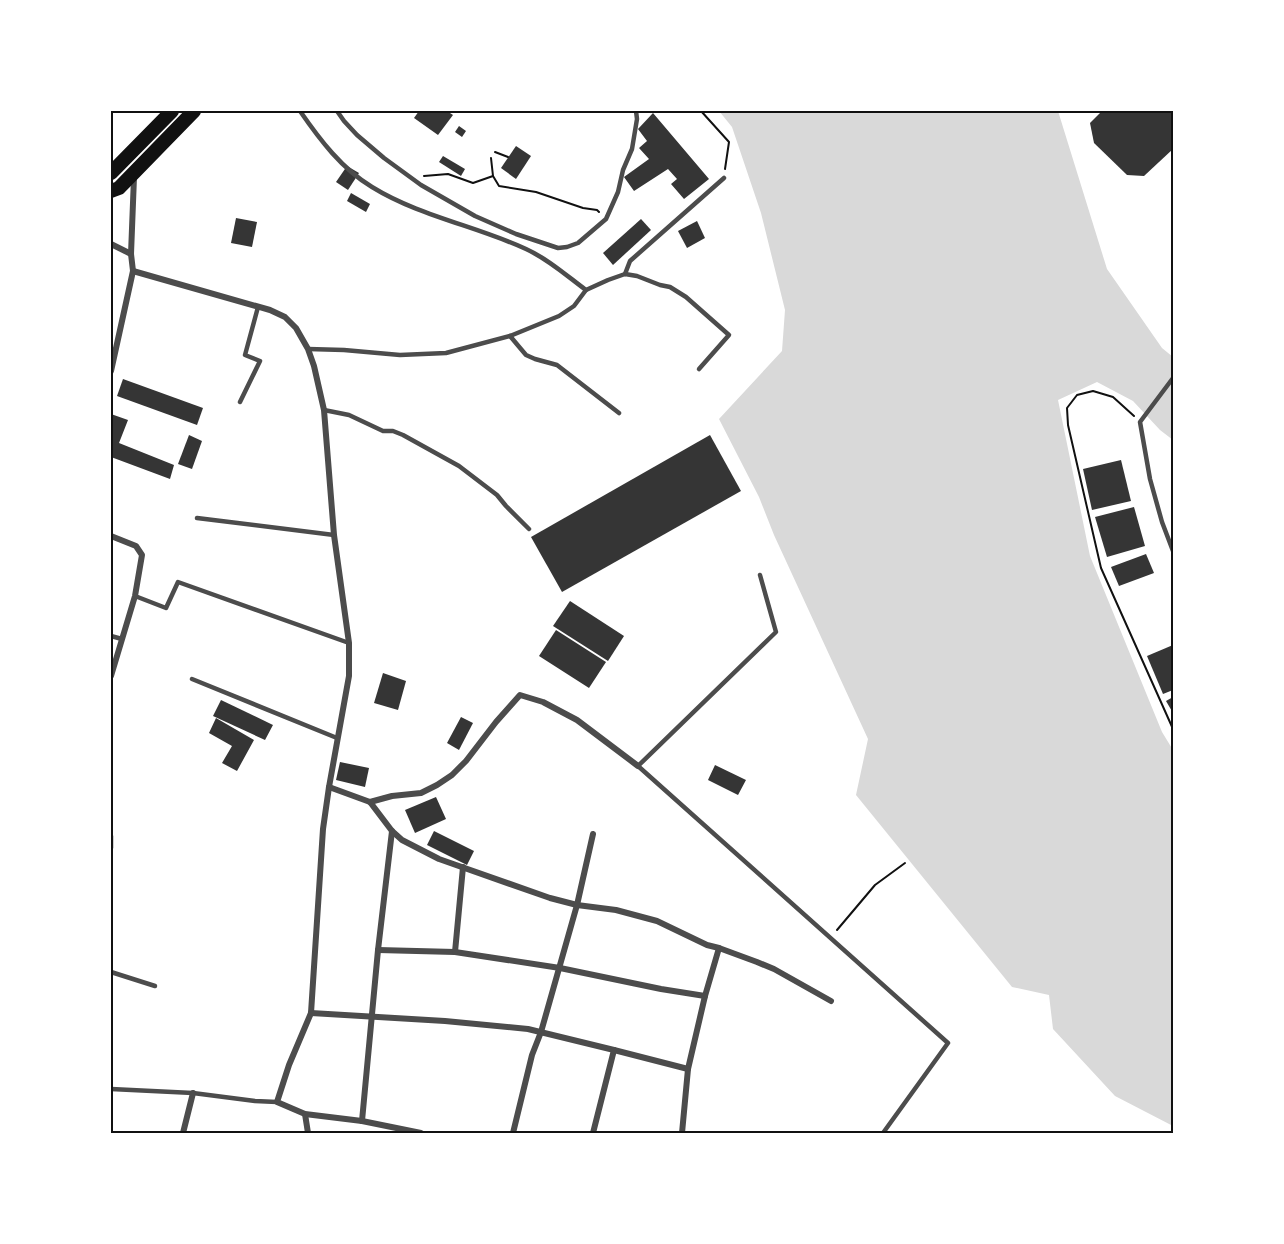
<svg xmlns="http://www.w3.org/2000/svg" width="1284" height="1244" viewBox="0 0 1284 1244" font-family="'Alegreya Sans',sans-serif">
	<style>
		.water { fill: #d9d9d9 }
		.building { fill: #353535 }
		.lines { fill: none; stroke-linecap: round; stroke-linejoin: round }
		.path { stroke: #111; stroke-width: 2 }
		.service { stroke: #4c4c4c; stroke-width: 4.5 }
		.minor { stroke: #4c4c4c; stroke-width: 6 }
		.primary { stroke: #111; stroke-width: 14 }
		.neatline { fill: none; stroke: #111; stroke-width: 2 }
	</style>
	<rect width="100%" height="100%" fill="#fff"/>
	<!-- water -->
	<polygon class="water" points="719,111 1058,111 1107,269 1162,348 1173,357 1173,440 1160,430 1133,401 1097,382 1058,400 1090,556 1162,732 1173,750 1173,1126 1115,1096 1053,1029 1049,995 1012,987 856,795 868,739 774,535 759,497 719,419 782,351 785,310 761,213 732,127"/>
	<!-- building -->
	<g class="building">
		<polygon points="419,111 447,111 453,115 438,135 414,118"/>
		<polygon points="1102,111 1173,111 1173,149 1144,176 1127,175 1094,143 1090,123"/>
		<polygon points="653,113 709,179 684,199 671,184 677,179 668,169 634,191 624,177 649,159 639,148 647,141 638,129"/>
		<polygon points="459,126 466,131 462,137 455,132"/>
		<polygon points="516,146 531,156 516,179 501,168"/>
		<polygon points="443,156 465,169 461,176 439,162"/>
		<polygon points="347,166 359,173 348,190 336,182"/>
		<polygon points="351,193 370,204 366,212 347,201"/>
		<polygon points="236,218 257,222 252,247 231,243"/>
		<polygon points="641,219 651,230 613,265 603,253"/>
		<polygon points="697,221 705,238 687,248 678,231"/>
		<polygon points="123,379 203,408 197,425 117,396"/>
		<polygon points="111,414 128,420 119,443 174,465 170,479 111,457"/>
		<polygon points="189,435 202,441 192,469 178,464"/>
		<polygon points="710,435 741,491 562,592 531,537"/>
		<polygon points="1121,460 1131,501 1092,510 1083,469"/>
		<polygon points="1134,507 1145,546 1107,557 1095,517"/>
		<polygon points="1146,554 1154,573 1119,586 1111,567"/>
		<polygon points="570,601 624,636 608,661 553,626"/>
		<polygon points="556,630 606,662 589,688 539,656"/>
		<polygon points="1173,645 1173,690 1163,694 1147,656"/>
		<polygon points="383,673 406,681 398,710 374,703"/>
		<polygon points="1173,697 1173,713 1166,701"/>
		<polygon points="221,700 273,725 265,740 213,716"/>
		<polygon points="461,717 473,723 459,750 447,743"/>
		<polygon points="216,718 254,740 237,771 222,763 232,746 209,733"/>
		<polygon points="340,762 369,768 365,787 336,780"/>
		<polygon points="715,765 746,780 738,795 708,780"/>
		<polygon points="436,797 446,819 415,833 405,810"/>
		<polygon points="434,831 474,851 467,865 427,845"/>
	</g>
	<g class="lines">
		<!-- path -->
		<g class="path">
			<polyline points="701,111 729,142 725,169"/>
			<polyline points="495,152 508,157"/>
			<polyline points="491,158 493,176 499,186 536,192 583,208 597,210 599,212"/>
			<polyline points="424,176 448,174 473,183 493,176"/>
			<polyline points="1134,416 1113,397 1093,391 1077,395 1067,408 1068,425 1101,568 1173,729"/>
			<polyline points="837,930 875,885 905,863"/>
		</g>
		<!-- service -->
		<g class="service">
			<path d="M300,111C320,140 342,169 372,187C419,216 476,226 526,249C548,259 567,276 586,290L574,306L559,316L510,336L446,353L400,355L344,350L308,349"/>
			<polyline points="337,111 344,121 357,135 384,158 421,185 475,216 516,234 558,248 567,247 578,243 606,219 618,192 623,170 632,149 637,119 636,111"/>
			<polyline points="625,274 630,261 724,178"/>
			<polyline points="586,290 608,280 625,274 637,276 660,285 670,287 686,297 729,335 699,369"/>
			<polyline points="510,336 526,355 535,359 557,365 619,413"/>
			<polyline points="1173,378 1140,422 1150,479 1162,522 1173,551"/>
			<polyline points="240,402 260,361 245,355 258,307"/>
			<polyline points="324,410 349,415 383,431 393,431 403,435 459,466 497,495 506,506 529,529"/>
			<polyline points="197,518 334,535"/>
			<polyline points="760,575 776,632 638,766 948,1043 883,1133"/>
			<polyline points="135,596 166,608 178,582 349,643"/>
			<polyline points="111,636 122,639"/>
			<polyline points="192,679 337,738"/>
			<polyline points="111,836 111,848"/>
			<polyline points="111,972 155,986"/>
			<polyline points="111,1089 193,1093 255,1101 277,1102"/>
		</g>
		<!-- minor -->
		<g class="minor">
			<polyline points="111,244 131,254"/>
			<polyline points="133,271 270,310 285,317 296,328 308,349 314,366 324,410 334,535 349,643 349,676 329,787 323,829 311,1013 289,1065 277,1102 305,1114 362,1121 421,1133"/>
			<polyline points="111,371 133,271 131,254 134,177"/>
			<polyline points="111,536 136,546 142,555 135,596 111,676"/>
			<polyline points="329,787 370,802 392,831 402,840 439,859 550,898 577,905 616,910 657,921 707,945 719,948 705,996 688,1069 682,1133"/>
			<polyline points="370,802 392,796 421,793 437,785 452,775 466,761 496,722 520,695 543,702 577,720 638,766"/>
			<polyline points="719,948 757,962 774,969 831,1001"/>
			<polyline points="378,950 455,952 560,968 661,989 705,996"/>
			<polyline points="455,952 463,867"/>
			<polyline points="311,1013 445,1021 528,1029 614,1050 688,1069"/>
			<polyline points="305,1114 308,1133"/>
			<polyline points="362,1121 378,950 392,831"/>
			<polyline points="183,1133 193,1093"/>
			<polyline points="513,1133 532,1055 541,1032 577,905 593,834"/>
			<polyline points="593,1133 614,1050"/>
		</g>
		<!-- primary -->
		<g class="primary">
			<polyline points="111,173 172,111"/>
			<polyline points="111,191 119,188 194,111"/>
		</g>
	</g>
	<!-- border -->
	<rect width="1284" height="1244" fill="none" stroke="#ffffff" stroke-width="225"/>
	<rect x="112" y="112" width="1060" height="1020" class="neatline"/>
</svg>
